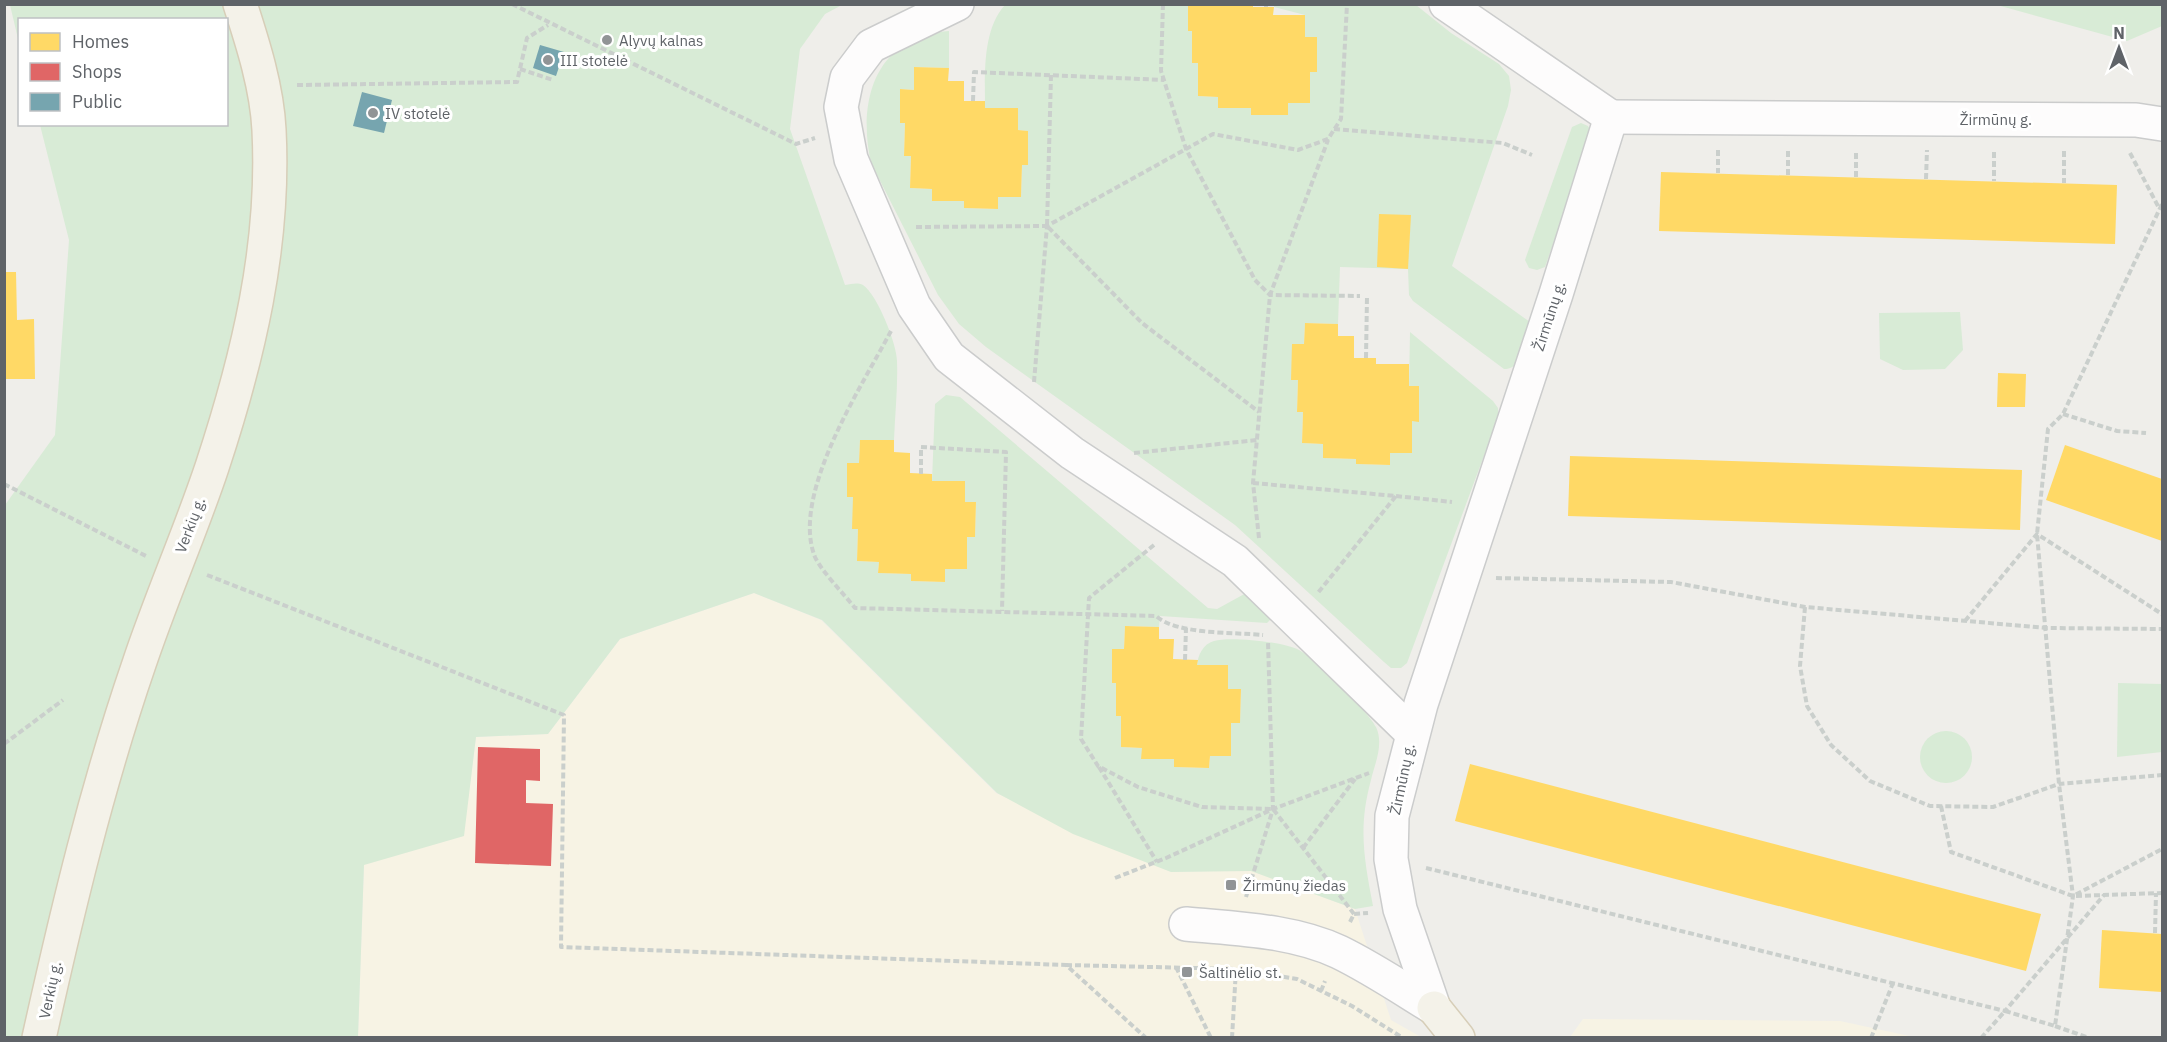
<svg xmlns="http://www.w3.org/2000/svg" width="2167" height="1042" viewBox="0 0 2167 1042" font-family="'IBM Plex Sans',sans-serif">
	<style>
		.commercial { fill: #f7f3e4 }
		.green { fill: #d8ebd6 }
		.homes { fill: #ffd966 }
		.shops { fill: #e06666 }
		.public { fill: #76a5af }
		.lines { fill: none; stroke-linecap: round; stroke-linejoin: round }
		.minor-casing { stroke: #cbcccc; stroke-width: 36 }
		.major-casing { stroke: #d7ceb8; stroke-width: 36 }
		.path { stroke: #cacfcc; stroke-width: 4; stroke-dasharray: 6 3; stroke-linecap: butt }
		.minor { stroke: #fdfcfc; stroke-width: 33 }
		.major { stroke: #f4f2e9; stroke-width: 33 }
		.poi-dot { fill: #919496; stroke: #fff; stroke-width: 2 }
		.labels { text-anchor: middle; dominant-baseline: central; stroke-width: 6; stroke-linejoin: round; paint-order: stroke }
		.poi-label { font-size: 15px; fill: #5f6368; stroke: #fff; text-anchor: start }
		.street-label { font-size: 15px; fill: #5f6368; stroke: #fff }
	</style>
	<rect width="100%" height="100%" fill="#efeeea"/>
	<!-- commercial -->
	<g class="commercial">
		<polygon points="754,593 821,620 996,793 1171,872 1251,870 1355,909 1391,1020 1421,1037 358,1038 364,864 463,836 476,737 548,734 620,639"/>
		<polygon points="1583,1019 1840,1021 1914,1037 1570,1037"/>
	</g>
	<!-- green -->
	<g class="green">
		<path d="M10,5H842L825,14L800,49L790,129L845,285C852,284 857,282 863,285C877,294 897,344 897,361C898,387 895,414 894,440H860L859,463H847V497H853V529H858L857,561L879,562L878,573L911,574V581L944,582L945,569H967V537H975L976,503L965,502V481H932L935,404L946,395L960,397L1208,608L1217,609L1248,592L1271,619L1267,623L1160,616L1159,627L1125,626L1124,649H1112V683H1116V716H1121V747L1142,748V759H1174V767L1209,768L1210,756H1231V723L1240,722L1241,689H1228V665H1197C1198,655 1203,644 1214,641C1230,636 1284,642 1299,650C1316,659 1368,711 1376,727C1384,744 1375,763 1371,780C1358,827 1364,859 1373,906L1355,909L1251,871L1171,872L1073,834L997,793L822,620L754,593L620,639L548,734L476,737L464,836L364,865L358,1037L5,1038V505L55,435L69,240L40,125L226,124V20H20L19,43Z"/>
		<path d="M1005,5H1188V31H1192V63H1198V96L1218,97L1219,108H1251V115H1288V103H1310V72H1316L1317,37H1305V15L1274,7V5H1416L1451,33L1499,64L1509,76L1511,90L1508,106L1452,266L1530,322C1526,339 1525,369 1504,369L1413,301L1409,295L1408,269L1340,267L1338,324L1305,323L1304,344L1292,345V380H1298L1297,411L1303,412L1302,443L1323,444V458L1356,459V464L1390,465V453L1412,452V421H1419V386H1409L1410,332L1493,401L1498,408V418L1407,663L1401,668H1391L1384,662L1235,525L986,347L959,324L938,295L871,163C857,100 876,36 949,31V68L914,67V90L900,89V123H905L904,156H911L910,188L932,189V201H964V208L997,209L998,197H1021L1022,165H1028V131L1018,130V108H985C985,75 982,30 1005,5Z"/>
		<polygon points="1997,5 2162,5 2162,26 2127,41"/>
		<polygon points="1581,123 1588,126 1592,133 1545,267 1537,270 1529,268 1525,260 1572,127"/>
		<polygon points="1960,312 1963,350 1945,369 1903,370 1880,359 1879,313"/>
		<polygon points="2118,683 2162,684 2162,752 2117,757"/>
		<circle cx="1946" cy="757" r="26"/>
	</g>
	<!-- homes -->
	<g class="homes">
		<polygon points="1188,4 1253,4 1253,7 1274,7 1273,15 1305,15 1305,37 1317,37 1317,72 1310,72 1310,103 1288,103 1288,115 1251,115 1251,108 1218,108 1218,97 1198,96 1198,63 1192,63 1192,31 1188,31"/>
		<polygon points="914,67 949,68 948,81 964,81 964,101 985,101 985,108 1018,108 1018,130 1028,131 1028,165 1022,165 1021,197 998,197 998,209 964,208 964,201 932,201 932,189 910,188 911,156 904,156 905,123 900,123 900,89 914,90"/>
		<polygon points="1661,172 2117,185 2115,244 1659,231"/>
		<polygon points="1379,214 1411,215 1408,269 1377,267"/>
		<polygon points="4,272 16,272 17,320 34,319 35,379 4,379"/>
		<polygon points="1305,323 1338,324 1338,336 1354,336 1354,358 1376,358 1376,364 1409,364 1409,386 1419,386 1419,422 1412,421 1412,453 1390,453 1390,465 1356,464 1356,459 1323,458 1323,444 1302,443 1303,412 1297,412 1298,380 1291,380 1292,344 1304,344"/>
		<polygon points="1998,373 2026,374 2025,407 1997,407"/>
		<polygon points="860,440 894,440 894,452 910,453 910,473 932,474 932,481 965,481 965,502 976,502 975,537 967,537 967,569 945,569 945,582 911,581 911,574 878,573 879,562 857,561 858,529 852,529 853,497 847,497 847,463 859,463"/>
		<polygon points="2065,445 2162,479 2162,541 2046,500"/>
		<polygon points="1570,456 2022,470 2020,530 1568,516"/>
		<polygon points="1125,626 1159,627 1159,639 1174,639 1173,659 1198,660 1197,665 1228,665 1228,689 1241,689 1240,723 1231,723 1231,756 1210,756 1209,768 1174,767 1174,759 1141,759 1142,748 1121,747 1121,716 1116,716 1116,683 1112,683 1112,649 1124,649"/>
		<polygon points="1470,764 2041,914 2026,971 1455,821"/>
		<polygon points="2102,930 2162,934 2162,992 2099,988"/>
	</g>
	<!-- shops -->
	<polygon class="shops" points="478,747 540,749 540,781 526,780 526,803 553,804 551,866 475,863"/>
	<!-- public -->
	<g class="public">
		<polygon points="540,45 564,52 556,76 533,68"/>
		<polygon points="362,92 392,100 384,133 353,126"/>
	</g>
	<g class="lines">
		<defs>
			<g id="minor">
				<polyline points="957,4 871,46 847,78 841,107 851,159 914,306 949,357 1072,453 1235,561 1412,733"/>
				<polyline points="1446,4 1611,117"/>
				<polyline points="1611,117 2136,120 2162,124"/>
				<path d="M1186,924C1237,929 1292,930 1339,952C1372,968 1403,989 1434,1008"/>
				<polyline points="1434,1008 1400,909 1391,859 1392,816 1421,704 1556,294 1611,117"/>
			</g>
			<g id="major">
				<polyline points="1434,1008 1458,1038"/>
				<path d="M39,1038C67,912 97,786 139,664C161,598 190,533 212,467C248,358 275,246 269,130C267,88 253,44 240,4"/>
			</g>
		</defs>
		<!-- minor casing -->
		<use href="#minor" class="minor-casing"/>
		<!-- major casing -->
		<use href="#major" class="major-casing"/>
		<!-- path -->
		<g class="path">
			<polyline points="512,4 796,144 815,138"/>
			<polyline points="1163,4 1161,71 1186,149 1255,280 1270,295 1360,296"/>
			<polyline points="1266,4 1266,7"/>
			<polyline points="520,69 553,80"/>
			<polyline points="1051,75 1047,226 1142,323 1259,412"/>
			<polyline points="297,85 517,82 527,38 548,25"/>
			<polyline points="973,101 974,72 1164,80"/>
			<polyline points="1334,129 1503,143 1532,155"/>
			<polyline points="1718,150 1718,173"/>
			<polyline points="2064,151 2064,183"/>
			<polyline points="1994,152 1994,181"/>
			<polyline points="2130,153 2159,208"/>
			<polyline points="1788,175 1788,149"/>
			<polyline points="1856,177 1856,151"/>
			<polyline points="1926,179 1927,150"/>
			<polyline points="916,227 1047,226"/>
			<path d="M891,331C862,386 790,495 815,557C822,572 844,594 855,608L1156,616C1177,635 1234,632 1263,635"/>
			<polyline points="1366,358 1367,297"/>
			<polyline points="1034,382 1047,226 1213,134 1298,150 1328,139 1341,119 1347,4"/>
			<polyline points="2063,414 2117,431 2146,433"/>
			<polyline points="1134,453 1257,440"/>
			<polyline points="921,474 921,447 1006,452 1002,611"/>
			<polyline points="1253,483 1396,496 1317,594"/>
			<polyline points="4,484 146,556"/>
			<polyline points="1396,496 1452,502"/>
			<polyline points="1259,538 1253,483 1270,295 1328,140"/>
			<polyline points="1154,545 1089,598 1081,739 1098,766 1138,787 1202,807 1273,809 1354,914"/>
			<polyline points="207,575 564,715 561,947 1066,965 1146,1038"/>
			<polyline points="1496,578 1671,582 1805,607 2047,628 2162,629"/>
			<polyline points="1805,607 1800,666 1807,706 1831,745 1870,781 1930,806 1993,807 2059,784 2162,775"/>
			<polyline points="1965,621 2037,534 2162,614"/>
			<polyline points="1185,660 1186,628"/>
			<polyline points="4,744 63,700"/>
			<polyline points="1099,767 1157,862"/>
			<polyline points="1941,806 1951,852 2073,896 2162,849"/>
			<polyline points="1303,848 1355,779"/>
			<polyline points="1426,868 2005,1011 2104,895"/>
			<polyline points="1115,878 1166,858 1273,809 1369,773"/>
			<polyline points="2076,896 2162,893"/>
			<polyline points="1246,897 1273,809 1268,641"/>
			<polyline points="1350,922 1354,914 1368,913"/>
			<polyline points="2155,933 2156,893"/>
			<polyline points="1066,965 1236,969"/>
			<polyline points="1176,967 1211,1038"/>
			<polyline points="1321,991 1325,981"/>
			<polyline points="2055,1026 2089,1038"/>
			<polyline points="1232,1038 1236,969 1297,979 1352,1006 1403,1038"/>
			<polyline points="1871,1038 1893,983"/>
			<polyline points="1981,1038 2005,1011 2055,1026 2073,896 2059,784 2037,534 2048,429 2063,414 2162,204"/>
		</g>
		<!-- minor -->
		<use href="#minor" class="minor"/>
		<!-- major -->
		<use href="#major" class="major"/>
	</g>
	<!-- markers -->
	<g class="poi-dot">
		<circle cx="607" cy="40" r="6"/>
		<circle cx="548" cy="60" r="6"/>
		<circle cx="373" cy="113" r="6"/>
		<rect x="1225" y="879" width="12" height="12" rx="3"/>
		<rect x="1181" y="966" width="12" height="12" rx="3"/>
	</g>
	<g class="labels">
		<!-- poi labels -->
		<g class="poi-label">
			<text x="619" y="40">Alyvų kalnas</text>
			<text x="560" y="60">III stotelė</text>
			<text x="385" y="113">IV stotelė</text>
			<text x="1243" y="885">Žirmūnų žiedas</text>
			<text x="1199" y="972">Šaltinėlio st.</text>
		</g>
		<!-- street labels -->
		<g class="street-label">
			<text x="1996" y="119">Žirmūnų g.</text>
			<text transform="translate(1549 316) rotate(-72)">Žirmūnų g.</text>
			<text transform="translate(190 525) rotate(-69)">Verkių g.</text>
			<text transform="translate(1402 779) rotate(-78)">Žirmūnų g.</text>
			<text transform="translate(50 990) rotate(-78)">Verkių g.</text>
		</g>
	</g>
	<!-- border -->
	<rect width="2167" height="1042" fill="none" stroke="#5f6368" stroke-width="12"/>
	<!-- legend -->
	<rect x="18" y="18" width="210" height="108" fill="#ffffff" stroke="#bfc1c3" stroke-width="1.5"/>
	<rect x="30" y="33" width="30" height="18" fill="#ffd966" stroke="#bfc1c3" stroke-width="1.5"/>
	<text x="72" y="48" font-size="18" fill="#5f6368">Homes</text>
	<rect x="30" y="63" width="30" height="18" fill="#e06666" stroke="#bfc1c3" stroke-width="1.5"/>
	<text x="72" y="78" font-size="18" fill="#5f6368">Shops</text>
	<rect x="30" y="93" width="30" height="18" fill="#76a5af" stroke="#bfc1c3" stroke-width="1.5"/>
	<text x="72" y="108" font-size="18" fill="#5f6368">Public</text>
	<!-- north arrow -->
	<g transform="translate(2119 48)" stroke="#ffffff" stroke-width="4.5" paint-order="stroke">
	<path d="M0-4.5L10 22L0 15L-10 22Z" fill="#5f6368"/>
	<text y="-9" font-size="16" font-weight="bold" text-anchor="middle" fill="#5f6368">N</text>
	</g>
</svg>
